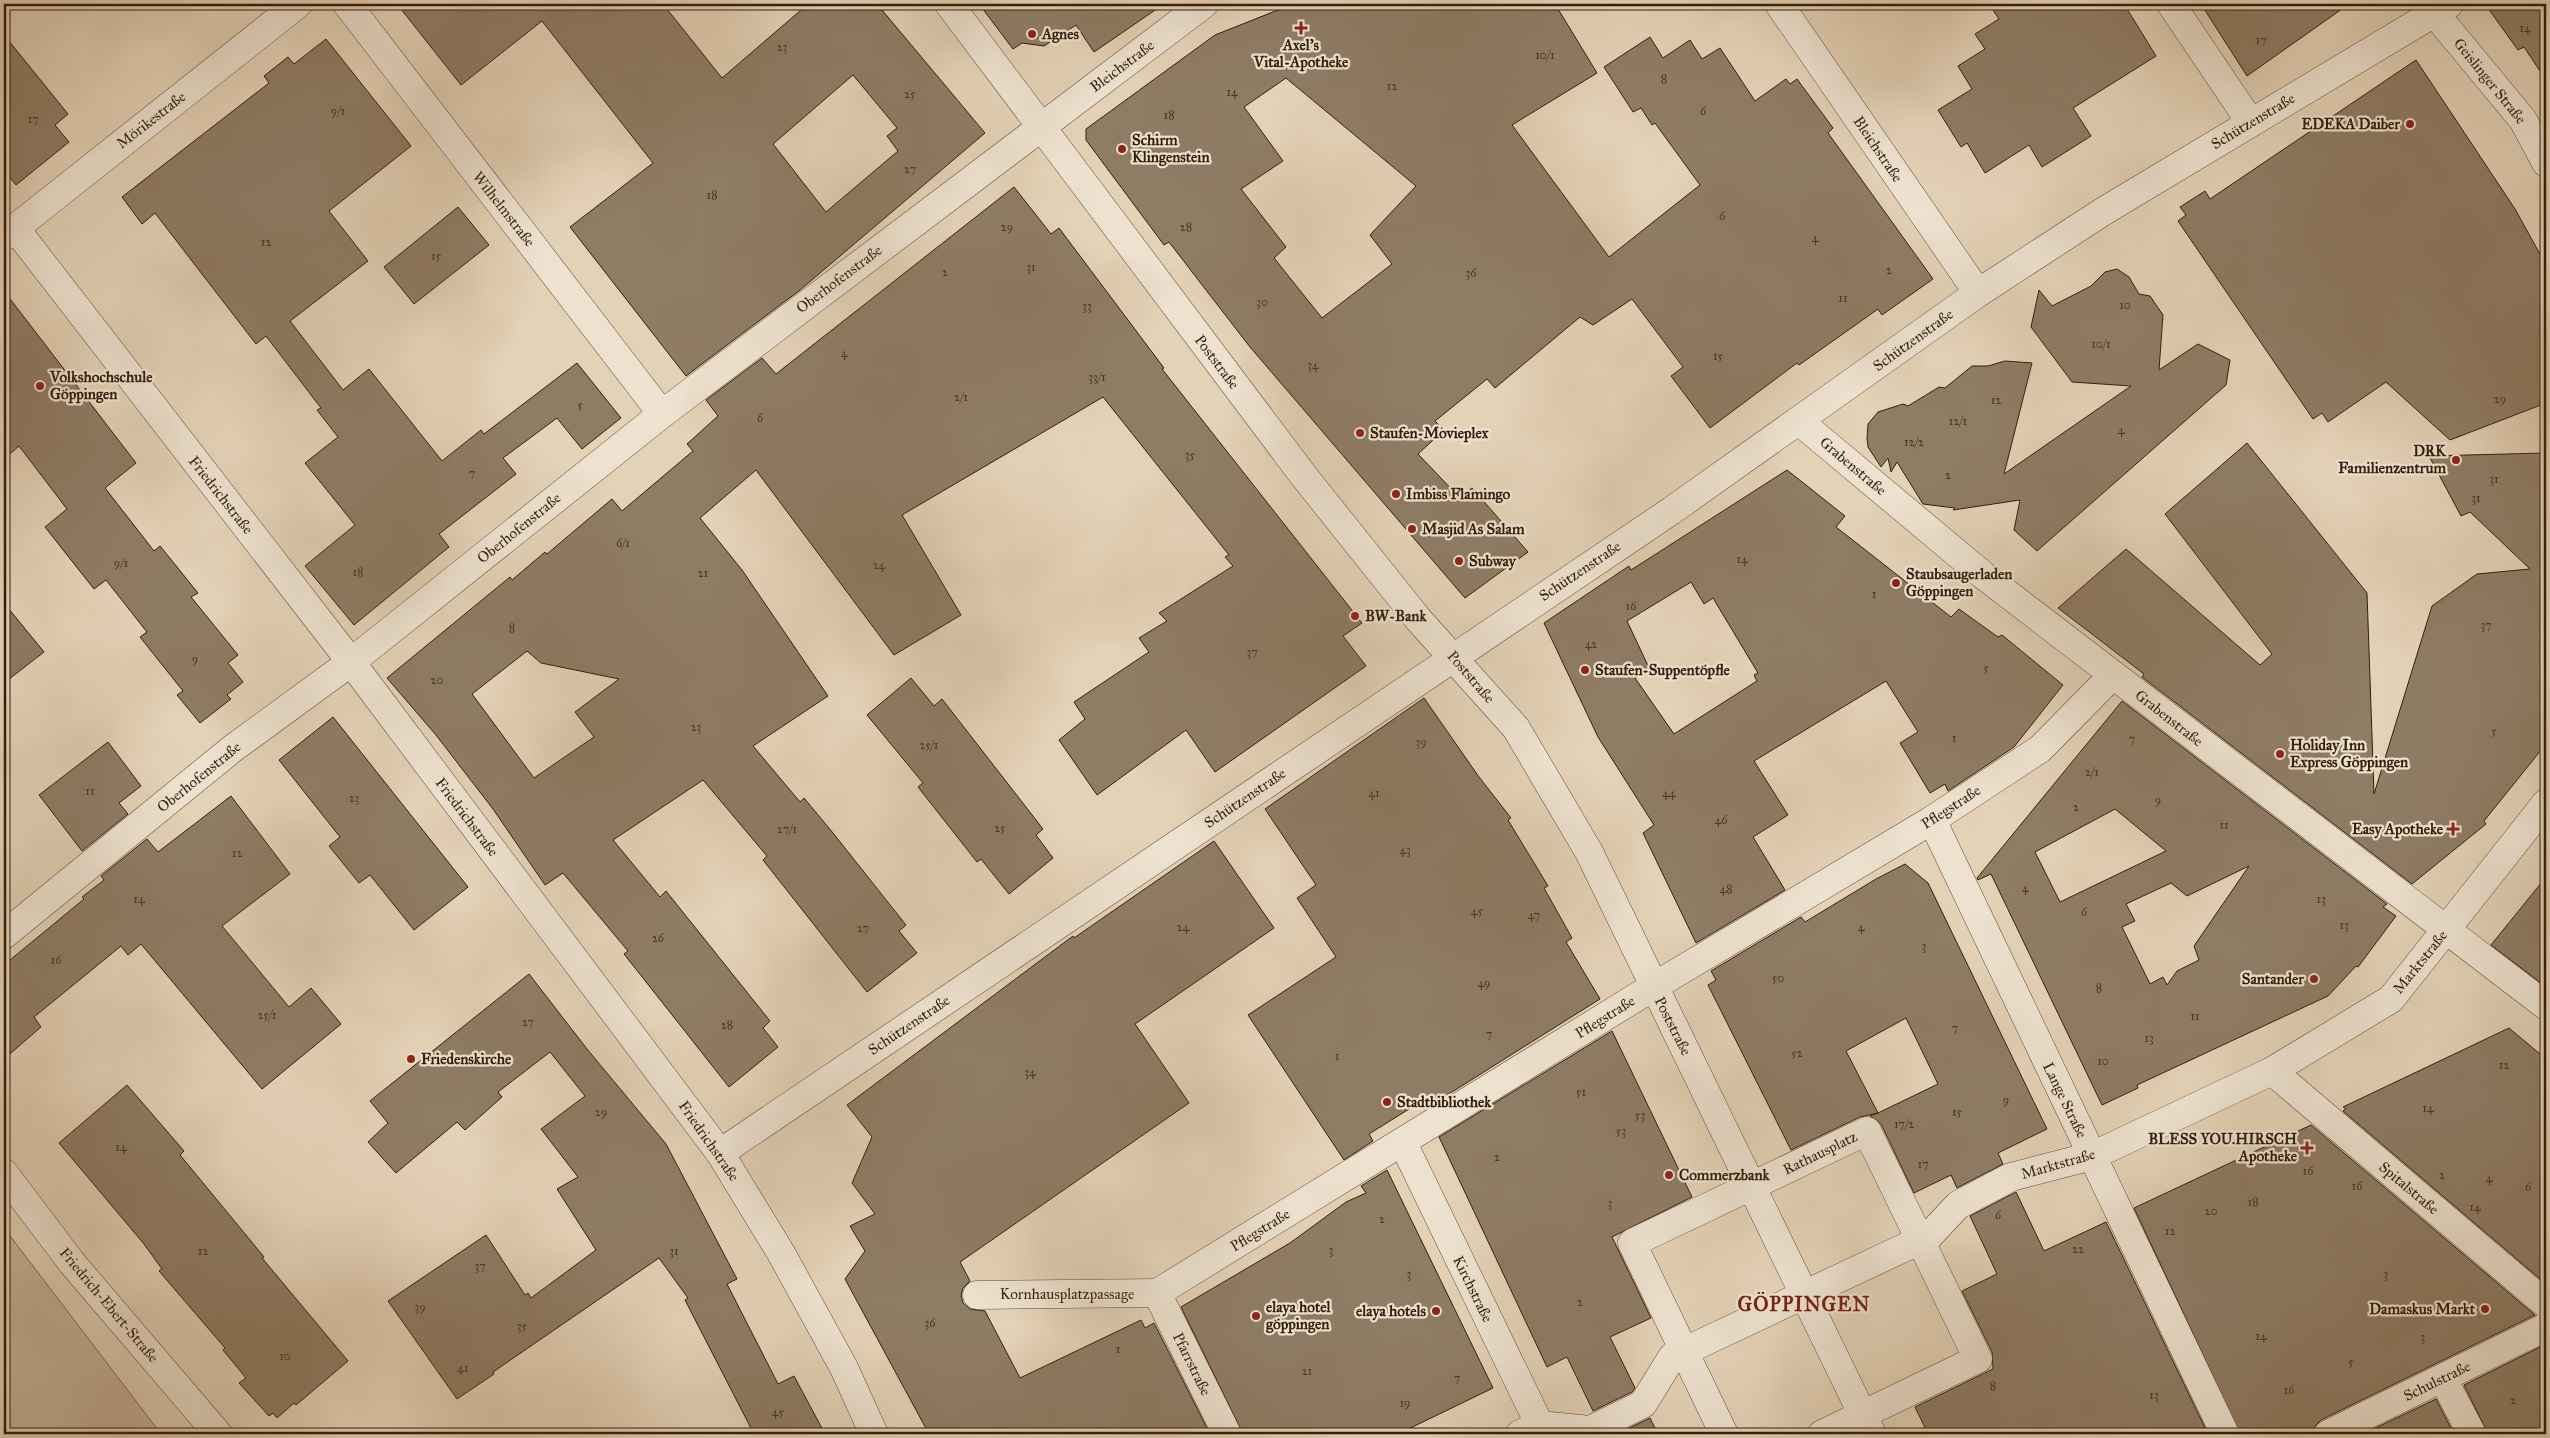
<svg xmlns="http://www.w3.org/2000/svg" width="2550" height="1438" viewBox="0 0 2550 1438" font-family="'IM FELL Great Primer',serif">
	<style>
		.green { fill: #c6b39a; stroke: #7c6853 }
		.building { fill: #8f7c65; stroke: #331e0c; fill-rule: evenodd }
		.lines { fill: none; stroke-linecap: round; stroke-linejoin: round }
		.street-casing { stroke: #5f4b37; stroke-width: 29 }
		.street { stroke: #ede2d0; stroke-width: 28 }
		.poi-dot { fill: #8f2418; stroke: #ede2d0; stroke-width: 2 }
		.labels { text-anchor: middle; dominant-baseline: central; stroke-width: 4.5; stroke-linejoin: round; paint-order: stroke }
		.number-label { font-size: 12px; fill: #4a3622 }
		.poi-label { font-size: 15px; font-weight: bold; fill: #331e0c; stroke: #ede2d0; text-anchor: start }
		.street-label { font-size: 15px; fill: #331e0c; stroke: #ede2d0 }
		.district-label { font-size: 20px; font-weight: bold; letter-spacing: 1px; fill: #7a1f14; stroke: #ede2d0 }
	</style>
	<rect width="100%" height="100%" fill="#e4d2b7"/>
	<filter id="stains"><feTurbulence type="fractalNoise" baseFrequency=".004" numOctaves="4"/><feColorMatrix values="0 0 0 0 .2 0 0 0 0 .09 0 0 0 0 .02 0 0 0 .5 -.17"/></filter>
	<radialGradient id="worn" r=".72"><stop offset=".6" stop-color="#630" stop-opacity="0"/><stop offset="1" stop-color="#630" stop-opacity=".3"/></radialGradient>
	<!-- green -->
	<polygon class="green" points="4,1228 161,1434 4,1434"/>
	<!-- building -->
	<g class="building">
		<path d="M397,4H663L722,78L808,4H877L985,133L800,290L686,376L570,227L653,163L542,21L461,85ZM853,75L897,128L887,136L898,151L826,212L773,144Z"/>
		<polygon points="979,4 1164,4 1094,52 1076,25 1044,46 1022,43 1013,49"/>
		<path d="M1293,4H1555L1597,73L1512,125L1609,257L1700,185L1655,123L1652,125L1641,108L1633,112L1604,67L1650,37L1663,58L1690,40L1702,59L1720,48L1755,101L1786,79L1790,84L1797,79L1833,128L1828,133L1933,279L1882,315L1878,309L1799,365L1797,363L1710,428L1671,376L1683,367L1632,299L1593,325L1580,317L1495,388L1487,379L1435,421L1444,430L1418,454L1460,498L1472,488L1528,552L1465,598L1250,347L1169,242L1164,245L1086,140V129L1215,35ZM1286,78L1416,186L1370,235L1392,264L1322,318L1274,258L1286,247L1241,189L1283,161L1244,107Z"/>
		<polygon points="1989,4 2124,4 2156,56 2073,108 2091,136 2042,167 2029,145 1985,173 1967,143 1961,147 1938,110 1972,89 1958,66 1985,49 1975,34 1999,19"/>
		<polygon points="2201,4 2349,4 2247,76"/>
		<polygon points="2485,4 2546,4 2546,80 2524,47 2518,50"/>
		<polygon points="4,35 68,114 55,125 69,142 16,185 4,170"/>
		<polygon points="326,39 411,146 329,211 368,261 290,321 343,390 369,369 442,461 481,430 484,434 577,363 621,418 582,449 557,418 503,458 516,474 439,534 449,547 354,625 305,566 355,525 305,463 338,437 317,410 321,408 266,336 256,344 155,213 142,224 122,197 269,83 264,76 288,57 294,64"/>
		<polygon points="2416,60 2515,209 2546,265 2546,403 2450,440 2386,382 2328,422 2322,413 2313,419 2178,221 2186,215 2180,207 2205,191 2210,199"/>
		<path d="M1014,187L1051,234L1059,228L1164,368L1162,369L1362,623L1343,636L1366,666L1215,772L1186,730L1097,795L1059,740L1085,719L1074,702L1149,652L1139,638L1167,621L1159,613L1233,566L1225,557L1229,555L1103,397L902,515L961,615L894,655L756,470L700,518L742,570L828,696L753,746L800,802L804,798L833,833L906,925L899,931L917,953L867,992L763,860L767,856L703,780L613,840L660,897L666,891L770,1021L763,1028L778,1047L729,1087L624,954L628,951L563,873L545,885L493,809L436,735L387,678L510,577L512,580L545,552L547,554L612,499L622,511L693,451L687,444L718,416L706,400L762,358L776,374ZM527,651L541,663L619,679L575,712L594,737L534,778L472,694Z"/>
		<polygon points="458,207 489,245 414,304 384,267"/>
		<polygon points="2117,269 2129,277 2139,294 2150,296 2163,315 2159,370 2198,344 2230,360 2226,385 2037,551 2014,530 2020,500 1953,510 1955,508 1923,504 1897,462 1891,472 1888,458 1881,467 1868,447 1867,438 1868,424 1878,412 1903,404 1908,406 1939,387 1945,388 1972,366 1988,366 2005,361 2032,363 2004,474 2131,386 2072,382 2031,327 2039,290 2052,306 2091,286 2105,272"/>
		<polygon points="4,291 136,463 105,488 154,551 160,546 198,593 191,597 238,655 228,663 243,682 227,695 231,699 200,723 177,695 183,691 140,637 147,632 106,580 94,589 45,527 67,509 19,446 4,459"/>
		<polygon points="2247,443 2367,593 2374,794 2432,606 2477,574 2530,569 2470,512 2461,516 2429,456 2546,453 2546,744 2484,821 2486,824 2412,884 2142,677 2144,674 2058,608 2126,549 2260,665 2272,654 2165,514"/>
		<path d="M1787,470L1845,516L1836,527L1951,617L1959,609L1998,637L2002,635L2063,685L2014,747L1948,791L1945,784L1930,793L1900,743L1918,732L1886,681L1754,761L1788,815L1753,837L1785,890L1696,943L1643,833L1654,825L1598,737L1544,623L1629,566L1631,570ZM1691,582L1704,604L1713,598L1758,673L1754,675L1757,681L1674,734L1635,678L1650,670L1627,621Z"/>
		<polygon points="4,603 44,652 4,683"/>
		<polygon points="911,678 934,706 942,699 1043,829 1036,835 1053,858 1009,894 981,859 977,862 918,787 923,783 867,715"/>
		<polygon points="1424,698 1479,777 1511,818 1508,820 1548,886 1544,888 1572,938 1566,942 1600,999 1425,1109 1422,1101 1369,1134 1373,1141 1344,1160 1248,1015 1336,957 1297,898 1316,885 1265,809"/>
		<path d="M2122,701L2387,904L2383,907L2396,916L2358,967L2356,966L2328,996L2137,1085L2138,1088L2102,1105L1991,874L1978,880L1977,878ZM2115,809L2166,851L2060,902L2035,852ZM2249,866L2194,946L2199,960L2177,971L2167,985L2163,977L2150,984L2122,927L2135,921L2126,904L2171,883L2187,896Z"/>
		<polygon points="333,717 468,887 414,930 370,875 359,883 329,846 340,837 279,760"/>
		<polygon points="108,742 141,786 119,803 128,814 82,851 39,795"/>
		<polygon points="231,796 290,874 222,926 289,1007 311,988 341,1024 262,1089 141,944 128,955 121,946 34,1017 41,1027 4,1059 4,965 84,899 82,897 104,880 101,876 147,839 158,852"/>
		<polygon points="1214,841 1274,928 1135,1024 1189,1103 960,1262 970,1281 963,1288 961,1295 963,1303 970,1309 985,1311 1020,1378 1141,1320 1145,1328 1154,1323 1210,1434 929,1434 845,1279 865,1251 850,1226 875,1214 852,1183 872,1137 847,1105 1073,936 1074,938"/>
		<path d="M1905,864L1928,883L2047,1129L1998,1153L2003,1164L1957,1188L1951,1175L1914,1193L1881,1124L1870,1116L1878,1113L1860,1117L1791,1150L1708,985L1716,980L1711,971L1801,917L1805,922L1876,879ZM1906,1018L1938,1084L1878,1113L1846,1051Z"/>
		<polygon points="2546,877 2546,987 2491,945"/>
		<polygon points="529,974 587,1049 666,1144 737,1279 727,1284 778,1384 794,1376 825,1434 754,1434 685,1300 688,1298 659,1258 493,1372 494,1374 457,1399 388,1301 486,1235 525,1295 528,1293 531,1298 596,1250 557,1189 578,1177 541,1129 585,1096 550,1052 498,1092 502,1097 465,1130 457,1122 396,1173 368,1142 388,1123 370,1101"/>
		<polygon points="2509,1028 2546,1059 2546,1284 2343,1111 2346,1109 2343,1107"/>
		<polygon points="1612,1031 1692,1197 1612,1237 1651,1318 1610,1337 1635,1388 1632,1392 1593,1411 1567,1357 1547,1367 1439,1137"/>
		<polygon points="127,1085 184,1151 180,1155 264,1257 262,1258 348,1361 296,1405 294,1403 277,1418 273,1413 269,1416 239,1383 246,1378 223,1350 225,1348 159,1271 162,1269 144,1244 59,1143"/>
		<polygon points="2311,1125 2535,1315 2321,1420 2315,1426 2313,1434 2240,1434 2134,1208"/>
		<polygon points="1387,1170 1493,1388 1398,1434 1243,1434 1181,1307 1290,1243 1346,1202 1366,1193 1361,1186"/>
		<polygon points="2016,1192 2044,1251 2106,1222 2208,1434 1928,1434 1915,1407 1993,1369 1992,1352 1962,1291 1997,1274 1970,1216"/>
		<polygon points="2546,1344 2546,1434 2488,1434 2464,1385"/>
		<polygon points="2436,1399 2454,1434 2363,1434"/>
		<polygon points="1650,1418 1658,1434 1617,1434"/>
	</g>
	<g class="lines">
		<defs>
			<g id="street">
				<polyline points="347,4 662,414"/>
				<polyline points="949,4 1303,475 1418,619 1516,728 1589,852 1872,1434"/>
				<polyline points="1779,4 1978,293"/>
				<polyline points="2171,4 2251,123"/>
				<polyline points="2427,4 2523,120 2546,163"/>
				<polyline points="15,228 351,662 720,1153 781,1253 844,1368 874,1434"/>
				<polyline points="4,237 298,4"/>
				<polyline points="1800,422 1983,575 2546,1006"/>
				<polyline points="1932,820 2225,1434"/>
				<polyline points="4,935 232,749 351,662 662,414 1204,4"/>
				<polyline points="2272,1071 2546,1304"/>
				<polyline points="1403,1143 1544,1434"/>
				<polyline points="720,1153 1671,511 1978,293 2104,211 2449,4"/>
				<polyline points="4,1173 72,1263 218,1434"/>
				<polyline points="1157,1293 1653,987 1932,820 2040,749 2113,675"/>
				<polyline points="1157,1293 1227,1434"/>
				<polyline points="977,1295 1157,1293"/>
				<polyline points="2443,1379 2472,1434"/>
				<polyline points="1520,1434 1539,1425 1590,1430 1643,1404 1672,1357 1929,1236 1958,1205 2011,1177 2092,1156 2272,1071 2391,999 2546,803"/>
				<polyline points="1724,1434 1632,1243 1867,1131 1978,1359 1822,1434"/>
				<polyline points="2328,1434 2546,1327"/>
			</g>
		</defs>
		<!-- street casing -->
		<use href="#street" class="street-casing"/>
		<!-- street -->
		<use href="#street" class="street"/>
	</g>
	<!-- markers -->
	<g class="poi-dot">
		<path d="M1298.5 20.5h5v5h5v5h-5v5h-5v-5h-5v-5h5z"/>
		<circle cx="1032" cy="34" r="5"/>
		<circle cx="2410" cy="124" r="5"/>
		<circle cx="1122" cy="149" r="5"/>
		<circle cx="40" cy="386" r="5"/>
		<circle cx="1360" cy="433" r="5"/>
		<circle cx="2456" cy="460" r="5"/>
		<circle cx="1396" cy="494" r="5"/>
		<circle cx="1412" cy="529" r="5"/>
		<circle cx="1459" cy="561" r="5"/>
		<circle cx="1896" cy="583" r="5"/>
		<circle cx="1355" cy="616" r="5"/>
		<circle cx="1585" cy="670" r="5"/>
		<circle cx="2280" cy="754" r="5"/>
		<path d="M2450.5 821.5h5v5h5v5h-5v5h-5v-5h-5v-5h5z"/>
		<circle cx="2314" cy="979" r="5"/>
		<circle cx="411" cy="1059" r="5"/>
		<circle cx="1387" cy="1102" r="5"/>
		<path d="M2304.5 1140.5h5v5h5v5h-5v5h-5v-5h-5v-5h5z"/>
		<circle cx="1669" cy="1175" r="5"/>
		<circle cx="2485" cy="1309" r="5"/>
		<circle cx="1436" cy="1311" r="5"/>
		<circle cx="1256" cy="1316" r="5"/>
	</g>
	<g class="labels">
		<!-- number labels -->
		<g class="number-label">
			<text x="2525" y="28">14</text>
			<text x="2261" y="40">17</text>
			<text x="782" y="47">23</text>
			<text x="1545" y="55">10/1</text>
			<text x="1664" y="79">8</text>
			<text x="1392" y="86">12</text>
			<text x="1232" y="92">14</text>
			<text x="910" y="94">25</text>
			<text x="338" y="111">9/1</text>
			<text x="1703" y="111">6</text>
			<text x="1169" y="115">18</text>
			<text x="33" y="119">17</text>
			<text x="910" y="169">27</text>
			<text x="712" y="195">18</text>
			<text x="1722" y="216">6</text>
			<text x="1007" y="227">29</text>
			<text x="1186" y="227">28</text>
			<text x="1815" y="238">4</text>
			<text x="266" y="242">12</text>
			<text x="436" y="256">15</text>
			<text x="1031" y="267">31</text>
			<text x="1889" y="270">2</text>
			<text x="945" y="272">2</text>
			<text x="1471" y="273">36</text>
			<text x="1843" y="298">11</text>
			<text x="1262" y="302">30</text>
			<text x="2125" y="305">10</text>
			<text x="1087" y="306">33</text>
			<text x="2101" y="344">10/1</text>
			<text x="844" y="353">4</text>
			<text x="1718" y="356">15</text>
			<text x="1313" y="365">34</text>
			<text x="1097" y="377">33/1</text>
			<text x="961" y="397">2/1</text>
			<text x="2500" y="399">29</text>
			<text x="1996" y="400">12</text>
			<text x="580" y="405">5</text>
			<text x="760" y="418">6</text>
			<text x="1958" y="421">12/1</text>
			<text x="2121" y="430">4</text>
			<text x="1914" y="442">12/2</text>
			<text x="1190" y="455">35</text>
			<text x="472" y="473">7</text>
			<text x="1948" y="475">2</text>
			<text x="2494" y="479">31</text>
			<text x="2476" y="498">31</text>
			<text x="623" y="543">6/1</text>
			<text x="1742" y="559">14</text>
			<text x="121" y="563">9/1</text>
			<text x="879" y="565">24</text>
			<text x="358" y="572">18</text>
			<text x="703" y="573">21</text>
			<text x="1874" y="594">1</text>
			<text x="1631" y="606">16</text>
			<text x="2486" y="625">37</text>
			<text x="512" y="628">8</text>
			<text x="1591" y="644">42</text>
			<text x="1252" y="652">37</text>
			<text x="195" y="659">9</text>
			<text x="1986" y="668">5</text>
			<text x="437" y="680">20</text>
			<text x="696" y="727">23</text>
			<text x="2494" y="731">5</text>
			<text x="1954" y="738">1</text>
			<text x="2132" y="739">7</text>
			<text x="1421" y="742">39</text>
			<text x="929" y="745">25/1</text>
			<text x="2092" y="772">2/1</text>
			<text x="90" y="791">11</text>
			<text x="1374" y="793">41</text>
			<text x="1669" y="793">44</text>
			<text x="354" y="798">23</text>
			<text x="2158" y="800">9</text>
			<text x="2076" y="807">2</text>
			<text x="1721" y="820">46</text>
			<text x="2224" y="825">11</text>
			<text x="1000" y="828">25</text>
			<text x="787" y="829">27/1</text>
			<text x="1405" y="850">43</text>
			<text x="237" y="853">12</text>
			<text x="2025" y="888">4</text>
			<text x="1726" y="889">48</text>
			<text x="139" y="899">14</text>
			<text x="2321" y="899">13</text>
			<text x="1477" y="911">45</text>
			<text x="2084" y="912">6</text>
			<text x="1534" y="915">47</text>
			<text x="2344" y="925">13</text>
			<text x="1183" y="927">24</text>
			<text x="1861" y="927">4</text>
			<text x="863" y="928">27</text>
			<text x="658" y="938">26</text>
			<text x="1924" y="946">3</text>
			<text x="56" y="960">16</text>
			<text x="1778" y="978">50</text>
			<text x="1484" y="983">49</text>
			<text x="2099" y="988">8</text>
			<text x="267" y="1015">25/1</text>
			<text x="2195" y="1016">11</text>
			<text x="528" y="1022">27</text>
			<text x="727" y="1025">28</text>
			<text x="1955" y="1028">7</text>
			<text x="1489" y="1034">7</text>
			<text x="2149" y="1038">13</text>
			<text x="1797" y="1053">52</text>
			<text x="1337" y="1056">1</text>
			<text x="2103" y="1061">10</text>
			<text x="2504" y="1065">12</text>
			<text x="1030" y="1072">34</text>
			<text x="1581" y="1092">51</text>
			<text x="2006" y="1100">9</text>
			<text x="2428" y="1108">14</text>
			<text x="601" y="1112">29</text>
			<text x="1957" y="1112">15</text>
			<text x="1640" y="1115">53</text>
			<text x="1904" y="1124">17/2</text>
			<text x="1621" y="1131">53</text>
			<text x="121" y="1147">14</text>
			<text x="1497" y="1157">2</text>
			<text x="1923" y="1164">17</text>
			<text x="2308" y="1171">16</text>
			<text x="2442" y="1175">2</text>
			<text x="2489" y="1178">4</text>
			<text x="2357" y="1186">16</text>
			<text x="2528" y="1187">6</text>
			<text x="2253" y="1202">18</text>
			<text x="1610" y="1203">3</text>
			<text x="2475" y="1207">14</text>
			<text x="2211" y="1211">20</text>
			<text x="1998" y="1215">6</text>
			<text x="1382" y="1219">2</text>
			<text x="2170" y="1231">12</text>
			<text x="2078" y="1249">22</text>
			<text x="1331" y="1250">3</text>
			<text x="203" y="1251">12</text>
			<text x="674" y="1251">31</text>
			<text x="480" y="1266">37</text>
			<text x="1409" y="1274">3</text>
			<text x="2386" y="1274">3</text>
			<text x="1580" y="1302">2</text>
			<text x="420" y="1307">39</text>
			<text x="930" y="1323">36</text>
			<text x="522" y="1326">35</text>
			<text x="2261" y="1336">14</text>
			<text x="2423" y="1337">3</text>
			<text x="1118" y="1349">1</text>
			<text x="285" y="1356">10</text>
			<text x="2351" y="1362">5</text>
			<text x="463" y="1368">41</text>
			<text x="1307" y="1371">21</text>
			<text x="1457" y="1378">7</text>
			<text x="1993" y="1386">8</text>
			<text x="2289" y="1390">16</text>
			<text x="2154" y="1395">13</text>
			<text x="2513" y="1400">2</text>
			<text x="1405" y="1403">19</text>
			<text x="778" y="1412">45</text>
		</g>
		<!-- poi labels -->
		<g class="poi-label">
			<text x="1042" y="34">Agnes</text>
			<text x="1301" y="45" text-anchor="middle">Axel's<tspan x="1301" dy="17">Vital-Apotheke</tspan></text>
			<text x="2400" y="124" text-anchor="end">EDEKA Daiber</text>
			<text x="1132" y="140">Schirm<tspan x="1132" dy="17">Klingenstein</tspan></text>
			<text x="50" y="377">Volkshochschule<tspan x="50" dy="17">Göppingen</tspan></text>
			<text x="1370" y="433">Staufen-Movieplex</text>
			<text x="2446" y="451" text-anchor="end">DRK<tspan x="2446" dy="17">Familienzentrum</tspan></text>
			<text x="1406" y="494">Imbiss Flamingo</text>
			<text x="1422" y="529">Masjid As Salam</text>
			<text x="1469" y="561">Subway</text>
			<text x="1906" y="574">Staubsaugerladen<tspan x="1906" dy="17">Göppingen</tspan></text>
			<text x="1365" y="616">BW-Bank</text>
			<text x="1595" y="670">Staufen-Suppentöpfle</text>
			<text x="2290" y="745">Holiday Inn<tspan x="2290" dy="17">Express Göppingen</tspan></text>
			<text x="2443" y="829" text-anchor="end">Easy Apotheke</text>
			<text x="2304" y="979" text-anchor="end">Santander</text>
			<text x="421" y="1059">Friedenskirche</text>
			<text x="1397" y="1102">Stadtbibliothek</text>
			<text x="2297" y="1139" text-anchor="end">BLESS YOU.HIRSCH<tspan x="2297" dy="17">Apotheke</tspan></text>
			<text x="1679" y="1175">Commerzbank</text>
			<text x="1266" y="1307">elaya hotel<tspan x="1266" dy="17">göppingen</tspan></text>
			<text x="2475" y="1309" text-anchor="end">Damaskus Markt</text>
			<text x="1426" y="1311" text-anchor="end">elaya hotels</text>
		</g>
		<!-- street labels -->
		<g class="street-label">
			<text transform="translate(1122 66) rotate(-37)">Bleichstraße</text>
			<text transform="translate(2490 81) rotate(51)">Geislinger Straße</text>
			<text transform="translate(151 120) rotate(-38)">Mörikestraße</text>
			<text transform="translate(2253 121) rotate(-31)">Schützenstraße</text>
			<text transform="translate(1878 149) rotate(56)">Bleichstraße</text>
			<text transform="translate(504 209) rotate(52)">Wilhelmstraße</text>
			<text transform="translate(839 279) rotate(-37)">Oberhofenstraße</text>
			<text transform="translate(1913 340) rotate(-36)">Schützenstraße</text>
			<text transform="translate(1217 362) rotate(53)">Poststraße</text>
			<text transform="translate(1853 466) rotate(40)">Grabenstraße</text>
			<text transform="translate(221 495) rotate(52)">Friedrichstraße</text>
			<text transform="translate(519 528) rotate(-39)">Oberhofenstraße</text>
			<text transform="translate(1580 571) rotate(-34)">Schützenstraße</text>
			<text transform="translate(1471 677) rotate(49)">Poststraße</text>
			<text transform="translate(2169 718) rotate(38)">Grabenstraße</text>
			<text transform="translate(199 777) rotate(-39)">Oberhofenstraße</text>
			<text transform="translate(1245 798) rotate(-34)">Schützenstraße</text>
			<text transform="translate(1951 807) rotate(-33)">Pflegstraße</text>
			<text transform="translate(467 817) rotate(53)">Friedrichstraße</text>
			<text transform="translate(2420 962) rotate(-51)">Marktstraße</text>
			<text transform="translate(1605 1017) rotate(-32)">Pflegstraße</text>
			<text transform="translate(909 1025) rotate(-34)">Schützenstraße</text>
			<text transform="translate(1673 1026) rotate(63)">Poststraße</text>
			<text transform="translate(2065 1100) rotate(64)">Lange Straße</text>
			<text transform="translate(709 1141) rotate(55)">Friedrichstraße</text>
			<text transform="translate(1820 1153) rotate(-26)">Rathausplatz</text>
			<text transform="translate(2058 1164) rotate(-16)">Marktstraße</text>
			<text transform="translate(2409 1188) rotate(40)">Spitalstraße</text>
			<text transform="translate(1260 1230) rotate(-32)">Pflegstraße</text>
			<text transform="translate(1473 1289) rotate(64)">Kirchstraße</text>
			<text x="1067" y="1294">Kornhausplatzpassage</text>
			<text transform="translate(109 1305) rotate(50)">Friedrich-Ebert-Straße</text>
			<text transform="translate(1192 1364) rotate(64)">Pfarrstraße</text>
			<text transform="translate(2437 1381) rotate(-26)">Schulstraße</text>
		</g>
		<!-- district labels -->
		<g class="district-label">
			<text x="1804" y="1304">GÖPPINGEN</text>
		</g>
	</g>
	<!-- margin -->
	<rect width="2550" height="1438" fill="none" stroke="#e4d2b7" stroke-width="20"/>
	<rect x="5" y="5" width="2540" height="1428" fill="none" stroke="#331e0c" stroke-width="2.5"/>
	<rect x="10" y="10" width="2530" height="1418" fill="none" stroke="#331e0c"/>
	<rect width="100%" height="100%" filter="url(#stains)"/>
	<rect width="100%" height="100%" fill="url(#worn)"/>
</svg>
